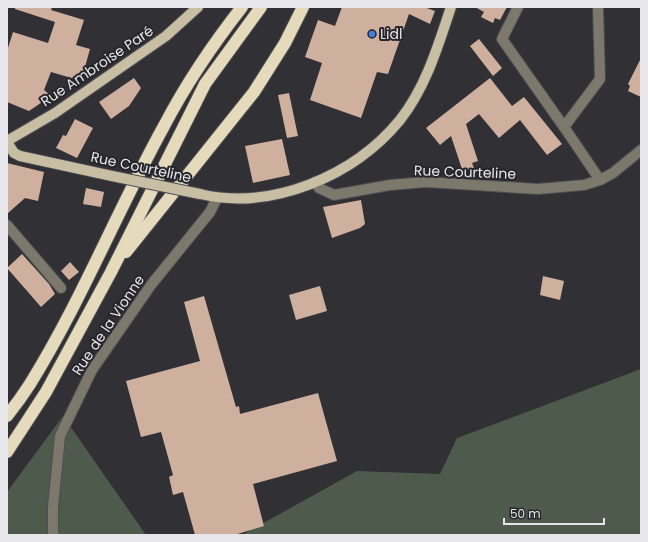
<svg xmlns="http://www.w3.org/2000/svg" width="648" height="542" viewBox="0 0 648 542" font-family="Poppins,sans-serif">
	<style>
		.green { fill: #4e5b4c }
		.building { fill: #cfb09f }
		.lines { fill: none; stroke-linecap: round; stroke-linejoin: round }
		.minor-casing { stroke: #4d4d52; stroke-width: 12 }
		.major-casing { stroke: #4d4d52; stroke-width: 12 }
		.highway-casing { stroke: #4d4d52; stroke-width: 14 }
		.minor { stroke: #7c786b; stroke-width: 10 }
		.major { stroke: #c8bea4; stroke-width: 10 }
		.highway { stroke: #e5dabb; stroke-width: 12 }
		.major-bridge-casing { stroke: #4d4d52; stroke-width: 12; stroke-linecap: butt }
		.major-bridge { stroke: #c8bea4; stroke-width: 10 }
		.shop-dot { fill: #3f7fe0; stroke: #26262b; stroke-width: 1.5 }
		.labels { text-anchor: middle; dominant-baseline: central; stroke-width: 4; stroke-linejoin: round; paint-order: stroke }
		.poi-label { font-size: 14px; fill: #e7e7eb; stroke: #26262b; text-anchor: start }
		.street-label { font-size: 14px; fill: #e7e7eb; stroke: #26262b }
	</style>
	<rect width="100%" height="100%" fill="#303035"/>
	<!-- green -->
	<g class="green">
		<polygon points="641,369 641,535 242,535 357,471 440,474 457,438"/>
		<polygon points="63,416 146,535 7,535 7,492"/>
	</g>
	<!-- building -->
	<g class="building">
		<polygon points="15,7 52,7 51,10 84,20 76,45 90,49 83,74 75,79 51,72 44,90 51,96 29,111 7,102 7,51 13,32 48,43 55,22 15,9"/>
		<polygon points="342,7 424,7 435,11 430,24 409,14 388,74 377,72 361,118 310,100 322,63 305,57 318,20 335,26"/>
		<polygon points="475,7 507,7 500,20 495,18 493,23 481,17 484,12"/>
		<polygon points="479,39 502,68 493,76 470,46"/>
		<polygon points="641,58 641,97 628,91 630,86 628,84"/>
		<polygon points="134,78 141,88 129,106 111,119 99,102"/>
		<polygon points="490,78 512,106 524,97 562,144 547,155 520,120 499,138 479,114 466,124 478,161 472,163 474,168 463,172 451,136 440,145 426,128"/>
		<polygon points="289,93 298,136 287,138 278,95"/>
		<polygon points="75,119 93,128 77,158 56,148 63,135 66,136"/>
		<polygon points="282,139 290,175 253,183 245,146"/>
		<polygon points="7,163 44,172 38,201 25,198 7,214"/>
		<polygon points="86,188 104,192 101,207 83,204"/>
		<polygon points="361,200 365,224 360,228 332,238 323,207"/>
		<polygon points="22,254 49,284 55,294 41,307 7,268"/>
		<polygon points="70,262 79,272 69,280 61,271"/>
		<polygon points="543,276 564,281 560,300 540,295"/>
		<polygon points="320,286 327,311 296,320 289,295"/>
		<polygon points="204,296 236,407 239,406 240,414 318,393 337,461 253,484 264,526 234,535 195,535 183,492 173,495 169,477 173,475 161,432 141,437 126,381 200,361 184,302"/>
	</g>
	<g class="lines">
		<defs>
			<g id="minor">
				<polyline points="518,7 502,39 564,127"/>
				<polyline points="598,7 600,79 564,127 600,180"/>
				<polyline points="315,182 319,188 334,195 390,185 426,182 538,189 584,185 600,180 613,173 641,150"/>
				<polyline points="7,225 61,288"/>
				<polyline points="53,535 53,507 60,436 92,370 151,285 210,212 217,198"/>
			</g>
			<g id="major">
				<polyline points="7,141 55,113 166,36 198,7"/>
				<polyline points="7,142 14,153 20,156 112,176"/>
				<path d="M200,194C272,211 354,176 400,120C426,87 438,46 451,7"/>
			</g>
			<g id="highway">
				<polyline points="126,252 254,92 285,43 303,7"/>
				<path d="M7,416C15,406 23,395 30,384C81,302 117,211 164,126C186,84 213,44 242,7"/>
				<polyline points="7,452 46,392 111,272 205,84 261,7"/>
			</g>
		</defs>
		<!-- minor casing -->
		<use href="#minor" class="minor-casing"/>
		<!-- major casing -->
		<use href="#major" class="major-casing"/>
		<!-- highway casing -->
		<use href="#highway" class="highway-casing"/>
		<!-- minor -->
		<use href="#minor" class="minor"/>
		<!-- major -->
		<use href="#major" class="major"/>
		<!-- highway -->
		<use href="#highway" class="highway"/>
		<defs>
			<polyline id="major-bridge" points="112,176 200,194"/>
		</defs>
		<!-- major-bridge casing -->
		<use href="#major-bridge" class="major-bridge-casing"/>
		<!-- major-bridge -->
		<use href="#major-bridge" class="major-bridge"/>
	</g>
	<!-- markers -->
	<circle class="shop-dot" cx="372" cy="34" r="4"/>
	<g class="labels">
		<!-- poi labels -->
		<g class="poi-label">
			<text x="380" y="34">Lidl</text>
		</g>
		<!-- street labels -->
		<g class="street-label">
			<text transform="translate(97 66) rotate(-34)">Rue Ambroise Paré</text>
			<text transform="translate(141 167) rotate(12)">Rue Courteline</text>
			<text transform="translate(465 172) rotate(2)">Rue Courteline</text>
			<text transform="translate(108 325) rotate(-56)">Rue de la Vionne</text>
		</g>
	</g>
	<!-- border -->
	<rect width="648" height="542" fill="none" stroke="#e7e7eb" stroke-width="16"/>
	<!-- scale -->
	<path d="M504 518v6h100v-6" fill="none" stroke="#e7e7eb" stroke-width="2"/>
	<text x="510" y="518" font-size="12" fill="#e7e7eb" stroke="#26262b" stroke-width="3" paint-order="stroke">50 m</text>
</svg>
